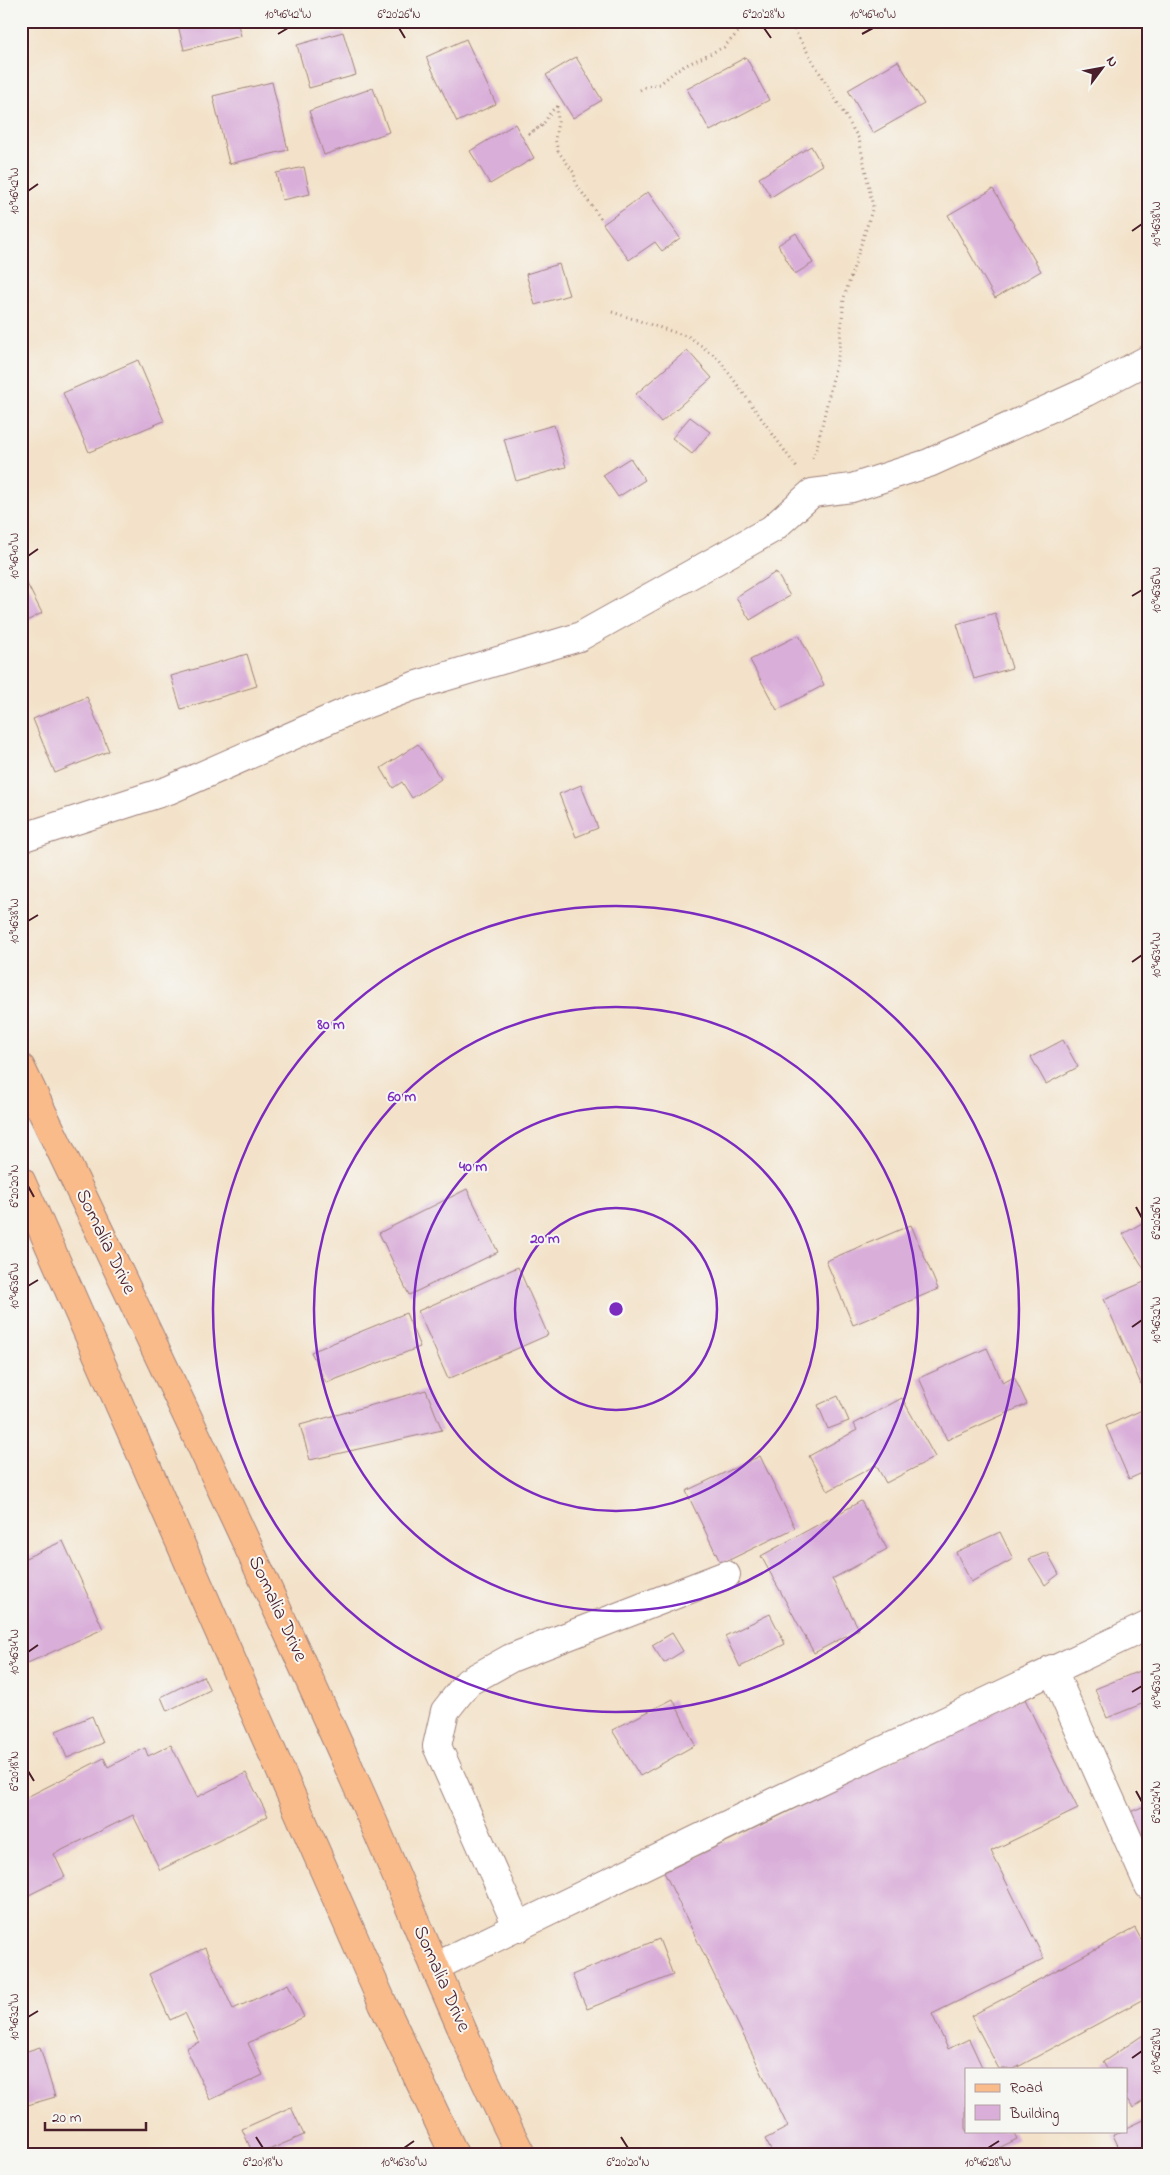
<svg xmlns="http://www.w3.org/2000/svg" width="1170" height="2175" viewBox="0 0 1170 2175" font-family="'Indie Flower',sans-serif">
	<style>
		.building { fill: #d9aed9 }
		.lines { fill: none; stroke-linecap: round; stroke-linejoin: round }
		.minor-casing { stroke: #9e807a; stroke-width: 30 }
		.primary-casing { stroke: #9e807a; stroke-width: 30 }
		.path { stroke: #9e807a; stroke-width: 3; stroke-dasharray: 1 4; stroke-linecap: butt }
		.minor { stroke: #fff; stroke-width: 28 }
		.primary { stroke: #fabb8b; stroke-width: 28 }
		.ticks { fill: none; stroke: #4a1f2b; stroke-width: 2 }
		.ring { fill: none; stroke: #7b2cbf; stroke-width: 2.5 }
		.labels { text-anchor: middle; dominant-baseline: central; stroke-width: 4; stroke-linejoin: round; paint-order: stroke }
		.street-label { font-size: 20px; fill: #4a1f2b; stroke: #f6f6f2 }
		.centre { fill: #7b2cbf; stroke: #f6f6f2; stroke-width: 2.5 }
		.ring-label { font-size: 15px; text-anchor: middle; font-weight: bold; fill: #7b2cbf; stroke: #f6f6f2; stroke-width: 4; stroke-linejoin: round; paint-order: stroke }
		.neatline { fill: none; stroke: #4a1f2b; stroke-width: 2 }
		.ticks-label { font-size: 12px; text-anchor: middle; fill: #4a1f2b }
	</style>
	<rect width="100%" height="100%" fill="#f6f6f2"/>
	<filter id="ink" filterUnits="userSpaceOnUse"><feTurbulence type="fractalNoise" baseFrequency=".02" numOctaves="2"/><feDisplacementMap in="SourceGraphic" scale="10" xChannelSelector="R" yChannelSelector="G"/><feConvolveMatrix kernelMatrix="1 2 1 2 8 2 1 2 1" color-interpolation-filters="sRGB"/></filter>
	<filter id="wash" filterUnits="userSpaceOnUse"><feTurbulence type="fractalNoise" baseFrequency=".0096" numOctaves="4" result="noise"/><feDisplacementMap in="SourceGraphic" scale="20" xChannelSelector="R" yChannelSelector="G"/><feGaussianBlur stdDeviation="1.12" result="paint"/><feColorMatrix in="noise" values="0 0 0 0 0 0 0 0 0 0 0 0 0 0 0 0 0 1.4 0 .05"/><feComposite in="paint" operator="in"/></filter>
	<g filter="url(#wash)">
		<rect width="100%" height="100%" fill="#f3e2c9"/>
		<g id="blocks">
			<!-- building -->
			<g class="building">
				<polygon points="177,21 237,21 241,36 184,50"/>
				<polygon points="343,32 356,75 309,88 297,45"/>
				<polygon points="466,39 496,104 457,122 426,57"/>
				<polygon points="576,57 602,100 573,118 546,75"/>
				<polygon points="746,57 769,100 710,131 687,89"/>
				<polygon points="898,61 924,104 873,133 848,90"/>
				<polygon points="272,82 288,150 229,164 213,96"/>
				<polygon points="373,88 389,132 324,155 309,111"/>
				<polygon points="515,124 534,158 490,184 470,151"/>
				<polygon points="811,146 822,165 771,197 759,178"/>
				<polygon points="304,167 310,194 282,200 276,173"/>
				<polygon points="993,189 1041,271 995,298 948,215"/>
				<polygon points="648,192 680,238 662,251 655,242 629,260 603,224"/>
				<polygon points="796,233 813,263 795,274 778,245"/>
				<polygon points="559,264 569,295 535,305 526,274"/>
				<polygon points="687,350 712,378 661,422 636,394"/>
				<polygon points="138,360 164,421 89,452 63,393"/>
				<polygon points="690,417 710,432 692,454 672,438"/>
				<polygon points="554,425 566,467 516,481 504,439"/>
				<polygon points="630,458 645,480 618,497 603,475"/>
				<polygon points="21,572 42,613 21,624"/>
				<polygon points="776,572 790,596 750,620 736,597"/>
				<polygon points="995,613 1012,668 974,679 957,624"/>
				<polygon points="799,635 824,685 777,710 750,660"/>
				<polygon points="247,654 257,686 181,709 171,676"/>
				<polygon points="87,697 109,751 55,773 33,719"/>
				<polygon points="418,744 441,779 412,798 402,782 393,788 381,768"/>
				<polygon points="581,785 598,828 576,837 559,794"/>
				<polygon points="1063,1040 1078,1067 1046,1084 1031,1057"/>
				<polygon points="467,1189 498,1252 409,1295 379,1233"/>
				<polygon points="1149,1219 1149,1277 1123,1234"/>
				<polygon points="911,1225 938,1289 853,1325 826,1261"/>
				<polygon points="518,1267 548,1335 448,1379 418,1311"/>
				<polygon points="1149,1280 1149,1380 1141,1384 1104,1299"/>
				<polygon points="406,1313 420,1347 326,1383 311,1352"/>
				<polygon points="987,1348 1003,1383 1014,1377 1027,1404 947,1440 919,1378"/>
				<polygon points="426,1390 442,1430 310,1460 300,1425"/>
				<polygon points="838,1396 849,1421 828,1429 818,1405"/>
				<polygon points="902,1398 935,1457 886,1483 876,1465 828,1491 809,1456 857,1430 854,1424"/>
				<polygon points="1149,1407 1149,1470 1129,1479 1106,1426"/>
				<polygon points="760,1456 795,1528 721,1564 686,1491"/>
				<polygon points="861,1501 887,1549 832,1579 859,1629 814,1653 761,1556"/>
				<polygon points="1000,1532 1013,1559 971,1582 956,1552"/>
				<polygon points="63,1541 103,1629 21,1666 21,1560"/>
				<polygon points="1047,1552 1059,1574 1045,1585 1029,1559"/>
				<polygon points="770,1614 785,1644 740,1667 725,1636"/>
				<polygon points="672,1633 683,1651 664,1663 652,1645"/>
				<polygon points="1149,1667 1149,1701 1107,1718 1095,1689"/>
				<polygon points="203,1676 210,1690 167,1711 161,1697"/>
				<polygon points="1024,1697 1078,1809 991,1851 1044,1959 932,2014 948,2049 969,2039 983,2069 966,2069 966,2131 1013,2131 1017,2139 987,2154 773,2154 765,2139 788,2127 664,1872"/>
				<polygon points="673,1699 695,1745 640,1776 612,1730"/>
				<polygon points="92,1716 103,1743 67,1758 56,1731"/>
				<polygon points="171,1745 197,1797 246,1773 268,1816 160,1870 133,1815 54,1854 65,1877 21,1899 21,1800 104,1758 108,1767 145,1748 148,1756"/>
				<polygon points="1149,1804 1149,1861 1128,1813"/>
				<polygon points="1135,1928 1149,1954 1149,1996 1014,2069 999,2069 971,2016"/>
				<polygon points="659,1939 673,1975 587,2009 572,1975"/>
				<polygon points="205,1948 233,2009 288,1984 304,2017 248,2043 263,2075 210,2100 186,2048 199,2042 185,2013 170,2020 149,1974"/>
				<polygon points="1149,2031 1149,2097 1133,2108 1126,2098 1126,2069 1107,2069 1103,2062"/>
				<polygon points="40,2047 55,2097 21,2107 21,2053"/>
				<polygon points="291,2107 304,2135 259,2154 253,2154 242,2129"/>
				<polygon points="1149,2117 1149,2154 1122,2154 1113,2135 1126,2131 1126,2128"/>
			</g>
		</g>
	</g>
	<g filter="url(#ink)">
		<use href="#blocks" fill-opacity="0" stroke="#9e807a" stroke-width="1"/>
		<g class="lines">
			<defs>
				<g id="minor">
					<polyline points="21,838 169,790 353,709 414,686 579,637 772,529 812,493 852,488 929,463 1086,392 1149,359"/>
					<polyline points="1052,1669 1149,1886"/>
					<polyline points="518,1928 437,1746 445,1711 468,1682 511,1658 726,1575"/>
					<polyline points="435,1967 774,1802 1149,1625"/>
				</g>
				<g id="primary">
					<path d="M21,1068C135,1304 248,1541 355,1781C411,1905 459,2033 521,2154"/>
					<polyline points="21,1181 383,2004 454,2154"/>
				</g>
			</defs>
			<!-- minor casing -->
			<use href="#minor" class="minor-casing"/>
			<!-- primary casing -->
			<use href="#primary" class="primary-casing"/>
			<!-- path -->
			<g class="path">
				<polyline points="789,21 859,139 873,207 844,298 839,352 816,451 811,461"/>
				<polyline points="640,90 647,86 660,84 678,69 724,47 745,25 754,21"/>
				<path d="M543,125L527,135C532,131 537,129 541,126C548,120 547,113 557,107L558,122L555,139L558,151L574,173L576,184L601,219"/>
				<polyline points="612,312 689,337 718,358 797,468"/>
			</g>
			<!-- minor -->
			<use href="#minor" class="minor"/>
			<!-- primary -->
			<use href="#primary" class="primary"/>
		</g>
	</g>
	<!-- ticks -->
	<path class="ticks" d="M399,28L405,38M764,28L771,38M278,34L288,28M862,34L873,28M28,191L38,184M1132,231L1142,224M28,556L38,549M1132,596L1142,590M28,921L38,915M1132,962L1142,955M28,1186L34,1197M1136,1207L1142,1218M28,1286L38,1280M1132,1327L1142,1320M28,1652L38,1645M1132,1692L1142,1686M28,1771L34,1781M1136,1791L1142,1802M28,2017L38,2011M1132,2058L1142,2051M256,2137L263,2148M621,2137L628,2148M404,2148L414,2141M988,2148L999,2141"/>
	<!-- distance rings -->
	<g class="ring">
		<circle cx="616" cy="1309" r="101"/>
		<circle cx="616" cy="1309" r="202"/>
		<circle cx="616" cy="1309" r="302"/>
		<circle cx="616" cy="1309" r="403"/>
	</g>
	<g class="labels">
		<!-- street labels -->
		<g class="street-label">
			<text transform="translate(105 1242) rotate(64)">Somalia Drive</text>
			<text transform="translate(277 1609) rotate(65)">Somalia Drive</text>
			<text transform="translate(441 1979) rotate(66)">Somalia Drive</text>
		</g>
	</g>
	<circle cx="616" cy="1309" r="8" class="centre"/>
	<g class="ring-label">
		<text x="331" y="1029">80 m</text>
		<text x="402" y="1101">60 m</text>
		<text x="473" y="1171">40 m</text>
		<text x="545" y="1243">20 m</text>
	</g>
	<!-- margin -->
	<rect width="1170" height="2175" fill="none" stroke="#f6f6f2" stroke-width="55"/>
	<!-- legend -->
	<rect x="965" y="2068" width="162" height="65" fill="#f6f6f2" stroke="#b1a0a2"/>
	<rect x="975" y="2084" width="25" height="8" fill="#fabb8b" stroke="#b1a0a2"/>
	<text x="1010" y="2092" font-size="15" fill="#4a1f2b">Road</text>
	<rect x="975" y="2105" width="25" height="15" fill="#d9aed9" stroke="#b1a0a2"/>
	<text x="1010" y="2118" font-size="15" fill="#4a1f2b">Building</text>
	<!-- north arrow -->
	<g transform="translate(1102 68) rotate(58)" stroke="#f6f6f2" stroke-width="4" paint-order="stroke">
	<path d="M0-4L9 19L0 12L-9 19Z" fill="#4a1f2b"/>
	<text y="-8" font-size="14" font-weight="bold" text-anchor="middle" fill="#4a1f2b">N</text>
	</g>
	<!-- scale -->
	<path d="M45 2122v8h101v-8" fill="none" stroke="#4a1f2b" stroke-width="2.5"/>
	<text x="52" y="2122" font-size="15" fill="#4a1f2b" stroke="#f6f6f2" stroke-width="4" paint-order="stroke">20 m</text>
	<rect x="28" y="28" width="1114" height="2120" class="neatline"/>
	<g class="ticks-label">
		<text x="288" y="18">10°46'42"W</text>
		<text x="399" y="18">6°20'26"N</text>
		<text x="764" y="18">6°20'28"N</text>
		<text x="873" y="18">10°46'40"W</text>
		<text transform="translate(14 191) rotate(-90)" y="4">10°46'42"W</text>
		<text transform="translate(1156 224) rotate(-90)" y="4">10°46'38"W</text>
		<text transform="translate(14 556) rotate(-90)" y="4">10°46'40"W</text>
		<text transform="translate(1156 590) rotate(-90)" y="4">10°46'36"W</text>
		<text transform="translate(14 921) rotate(-90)" y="4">10°46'38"W</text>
		<text transform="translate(1156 955) rotate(-90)" y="4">10°46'34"W</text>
		<text transform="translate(14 1186) rotate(-90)" y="4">6°20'20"N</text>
		<text transform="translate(1156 1218) rotate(-90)" y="4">6°20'26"N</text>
		<text transform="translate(14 1286) rotate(-90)" y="4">10°46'36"W</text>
		<text transform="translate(1156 1320) rotate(-90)" y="4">10°46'32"W</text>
		<text transform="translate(14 1652) rotate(-90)" y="4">10°46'34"W</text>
		<text transform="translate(1156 1686) rotate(-90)" y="4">10°46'30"W</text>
		<text transform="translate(14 1771) rotate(-90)" y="4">6°20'18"N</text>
		<text transform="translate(1156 1802) rotate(-90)" y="4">6°20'24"N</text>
		<text transform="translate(14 2017) rotate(-90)" y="4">10°46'32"W</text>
		<text transform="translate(1156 2051) rotate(-90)" y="4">10°46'28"W</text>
		<text x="263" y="2166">6°20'18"N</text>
		<text x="404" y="2166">10°46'30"W</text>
		<text x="628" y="2166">6°20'20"N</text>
		<text x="988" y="2166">10°46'28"W</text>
	</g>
</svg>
